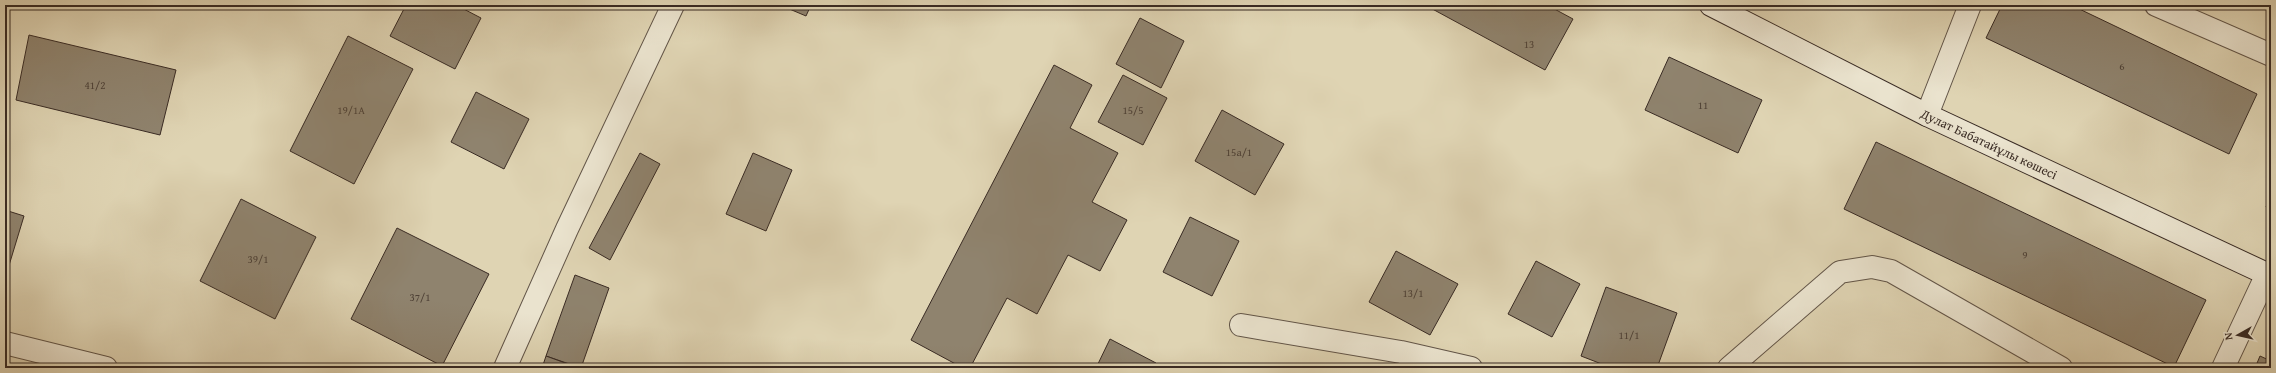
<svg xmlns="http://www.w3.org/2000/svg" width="2276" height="373" viewBox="0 0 2276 373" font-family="'Gentium Book Plus',serif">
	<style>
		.building { fill: #8f836e; stroke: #392b24 }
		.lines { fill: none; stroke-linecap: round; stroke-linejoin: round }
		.lane-casing { stroke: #625548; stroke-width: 24 }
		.street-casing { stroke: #625548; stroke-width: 24 }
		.secondary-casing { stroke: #392b24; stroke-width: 24 }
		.lane { stroke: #eae3ce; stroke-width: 22 }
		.street { stroke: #eae3ce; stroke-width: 22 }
		.secondary { stroke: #eae3ce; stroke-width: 22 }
		.labels { text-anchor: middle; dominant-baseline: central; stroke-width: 4; stroke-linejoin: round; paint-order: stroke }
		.number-label { font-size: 11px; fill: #4e4136 }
		.street-label { font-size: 13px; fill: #392b24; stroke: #eae3ce }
	</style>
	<rect width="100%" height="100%" fill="#dfd4b3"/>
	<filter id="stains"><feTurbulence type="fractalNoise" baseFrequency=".005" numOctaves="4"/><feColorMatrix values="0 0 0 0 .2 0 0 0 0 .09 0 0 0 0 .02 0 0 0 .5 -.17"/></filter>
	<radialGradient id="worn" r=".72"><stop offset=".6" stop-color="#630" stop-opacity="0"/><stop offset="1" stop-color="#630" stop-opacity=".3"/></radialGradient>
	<!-- building -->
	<g class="building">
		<polygon points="406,5 456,5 481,18 455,69 390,36"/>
		<polygon points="780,5 811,5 806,16"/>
		<polygon points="1425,5 1547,5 1573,19 1545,70"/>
		<polygon points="2002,5 2071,5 2257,94 2229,154 1986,38"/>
		<polygon points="1140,18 1184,41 1161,88 1116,64"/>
		<polygon points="29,35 176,70 160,135 16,100"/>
		<polygon points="348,36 413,69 354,184 290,151"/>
		<polygon points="1669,57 1762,100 1738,153 1645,110"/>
		<polygon points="1054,65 1092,85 1070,128 1118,153 1092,202 1127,220 1100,271 1068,255 1037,314 1007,298 970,368 963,368 911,340"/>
		<polygon points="1123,75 1167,98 1143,145 1098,122"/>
		<polygon points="476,92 529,119 504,169 451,142"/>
		<polygon points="1222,110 1284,144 1255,195 1195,161"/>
		<polygon points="1876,142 2206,300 2174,367 1844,209"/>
		<polygon points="640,153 660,164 610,260 589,248"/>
		<polygon points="753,153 792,170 766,231 726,214"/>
		<polygon points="2271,196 2271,209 2266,207"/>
		<polygon points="241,199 316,237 275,319 200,281"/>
		<polygon points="5,210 24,216 7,272 5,271"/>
		<polygon points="1190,217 1239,241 1212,296 1163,272"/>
		<polygon points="397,228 489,274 442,366 351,319"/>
		<polygon points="1396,251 1458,284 1430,335 1369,302"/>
		<polygon points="1536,261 1580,284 1552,337 1508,314"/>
		<polygon points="575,275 609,288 581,368 546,356"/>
		<polygon points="1606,287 1677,313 1657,368 1612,368 1581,356"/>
		<polygon points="1110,339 1156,363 1153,368 1096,368"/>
		<polygon points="546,356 579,368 542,368"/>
		<polygon points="2260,356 2271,361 2271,368 2255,368"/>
	</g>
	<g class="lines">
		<defs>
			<g id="lane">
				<polyline points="2156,5 2271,55"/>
				<polyline points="1241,325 1401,352 1471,368"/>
				<polyline points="505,368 567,229 673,5"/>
				<polyline points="1729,368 1840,272 1872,267 1891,271 2061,368"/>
			</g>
			<g id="street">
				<polyline points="1927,115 1970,5"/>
				<polyline points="5,343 106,368"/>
				<polyline points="2223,368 2267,274"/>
			</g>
			<polyline id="secondary" points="1711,5 1927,115 2271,276"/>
		</defs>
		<!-- lane casing -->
		<use href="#lane" class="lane-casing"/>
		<!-- street casing -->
		<use href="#street" class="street-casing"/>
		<!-- secondary casing -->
		<use href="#secondary" class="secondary-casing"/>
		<!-- lane -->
		<use href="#lane" class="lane"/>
		<!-- street -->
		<use href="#street" class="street"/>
		<!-- secondary -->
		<use href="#secondary" class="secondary"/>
	</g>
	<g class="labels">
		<!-- number labels -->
		<g class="number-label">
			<text x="1529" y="44">13</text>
			<text x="2122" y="66">6</text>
			<text x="95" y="85">41/2</text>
			<text x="1703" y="105">11</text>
			<text x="351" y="110">19/1А</text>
			<text x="1133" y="110">15/5</text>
			<text x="1239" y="152">15а/1</text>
			<text x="2025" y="255">9</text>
			<text x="258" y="259">39/1</text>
			<text x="1413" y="293">13/1</text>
			<text x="420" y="297">37/1</text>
			<text x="1629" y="335">11/1</text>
		</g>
		<!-- street labels -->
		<g class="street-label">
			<text transform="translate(1989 144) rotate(25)">Дулат Бабатайұлы көшесі</text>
		</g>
	</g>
	<!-- margin -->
	<rect width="2276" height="373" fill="none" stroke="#dfd4b3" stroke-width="20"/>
	<rect x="6" y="6" width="2264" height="361" fill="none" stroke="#392b24" stroke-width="2"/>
	<rect x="10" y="10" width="2256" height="353" fill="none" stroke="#392b24"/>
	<!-- north arrow -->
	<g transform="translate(2238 335) rotate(262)" stroke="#eae3ce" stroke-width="3" paint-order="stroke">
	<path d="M0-3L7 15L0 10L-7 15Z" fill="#392b24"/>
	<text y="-6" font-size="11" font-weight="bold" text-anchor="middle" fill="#392b24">N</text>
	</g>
	<rect width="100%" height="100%" filter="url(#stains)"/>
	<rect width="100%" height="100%" fill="url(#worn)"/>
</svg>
